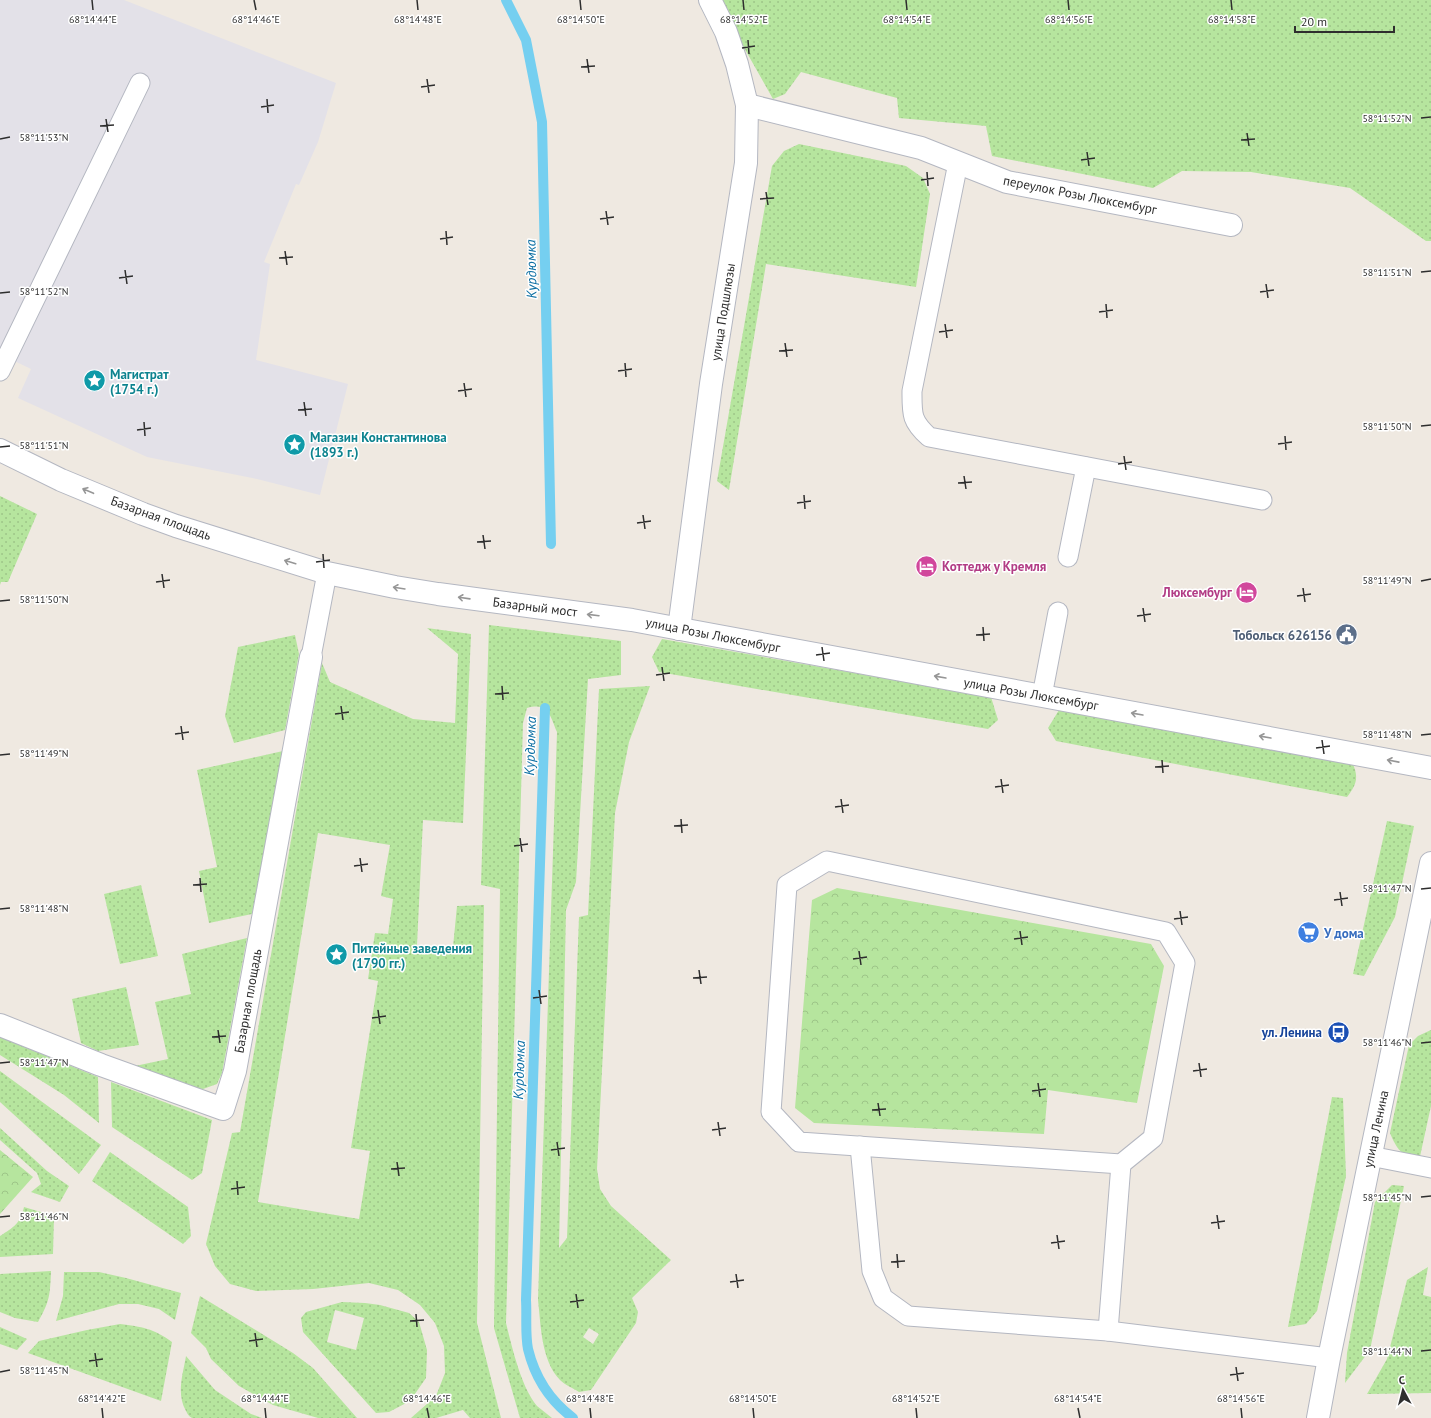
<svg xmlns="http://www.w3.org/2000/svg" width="1431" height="1418" viewBox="0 0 1431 1418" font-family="'PT Sans',sans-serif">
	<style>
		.industrial { fill: #e3e1e8 }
		.grass { fill: url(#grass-dots); fill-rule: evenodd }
		.park { fill: url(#park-crowns) }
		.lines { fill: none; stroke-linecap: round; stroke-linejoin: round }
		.stream { stroke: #75cff0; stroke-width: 10 }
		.service-casing { stroke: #b4b7c1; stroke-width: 21 }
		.pedestrian-casing { stroke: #b4b7c1; stroke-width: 24 }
		.minor-casing { stroke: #b4b7c1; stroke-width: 24 }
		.secondary-casing { stroke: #b4b7c1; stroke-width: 24 }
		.service { stroke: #fff; stroke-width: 19 }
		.pedestrian { stroke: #fff; stroke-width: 22 }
		.minor { stroke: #fff; stroke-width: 22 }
		.secondary { stroke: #fff; stroke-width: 22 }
		.oneway { stroke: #969696 }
		.ticks { fill: none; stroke: #2e2e2e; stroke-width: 1.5 }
		.labels { text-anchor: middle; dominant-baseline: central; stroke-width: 3; stroke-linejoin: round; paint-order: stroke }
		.street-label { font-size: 13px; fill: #2e2e2e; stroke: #fff }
		.culture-label { font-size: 13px; font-weight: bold; fill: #0d838f; stroke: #fff; text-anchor: start }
		.hotel-label { font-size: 13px; font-weight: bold; fill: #b23c85; stroke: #fff; text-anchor: start }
		.service-label { font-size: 13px; font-weight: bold; fill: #4e5e75; stroke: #fff; text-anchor: end }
		.shop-label { font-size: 13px; font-weight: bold; fill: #366cbe; stroke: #fff; text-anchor: start }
		.transit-label { font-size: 13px; font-weight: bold; fill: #164399; stroke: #fff; text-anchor: end }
		.water-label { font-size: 14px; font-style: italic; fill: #0d6fa3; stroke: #fff }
		.ticks-label { font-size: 10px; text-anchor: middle; fill: #2e2e2e; stroke: #fff; stroke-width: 3; stroke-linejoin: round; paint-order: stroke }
	</style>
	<defs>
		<pattern id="grass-dots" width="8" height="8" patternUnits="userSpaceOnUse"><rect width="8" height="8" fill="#b6e59e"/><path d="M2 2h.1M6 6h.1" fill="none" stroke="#9dc588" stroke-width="1.8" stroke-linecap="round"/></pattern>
		<pattern id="park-crowns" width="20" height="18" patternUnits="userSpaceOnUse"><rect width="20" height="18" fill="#b6e59e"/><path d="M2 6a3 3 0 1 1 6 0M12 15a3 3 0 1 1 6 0" fill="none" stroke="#9dc588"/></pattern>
	</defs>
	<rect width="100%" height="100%" fill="#efe9e1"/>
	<!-- industrial -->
	<polygon class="industrial" points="0,0 124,0 336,83 318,142 299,185 296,184 264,262 270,264 256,360 348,384 320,495 257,479 147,457 18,398 31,369 0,354"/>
	<!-- grass -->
	<g class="grass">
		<polygon points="717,0 1431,0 1431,241 1426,241 1350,188 1251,172 1182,171 1153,188 992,156 986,126 899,118 897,98 801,72 785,94 773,99"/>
		<polygon points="799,144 906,166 923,178 930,194 916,287 766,264 729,490 717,481 772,166 784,151"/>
		<polygon points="0,496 37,514 8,582 1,582 0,585"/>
		<path d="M489,625L621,641V675L588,679L576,882L566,910L559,1248L567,1238L579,917L588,915L599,689L650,686L629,742L615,813L597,1169L600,1189L611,1206L671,1260L632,1298L638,1312L636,1323L591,1390L579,1392C573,1388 565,1385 560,1380C541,1360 541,1326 538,1300L557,732C550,716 549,702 527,708L523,723L506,1323C512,1347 521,1387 537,1406C542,1410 547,1414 552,1418H520L494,1328L500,889L481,885ZM589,1328L599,1334L593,1344L583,1337Z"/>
		<path d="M427,628L471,634L463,823L423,820L417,945L453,947L457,906L484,905L477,1323L501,1418H470L463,1410L436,1418H411L436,1396L445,1373L444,1346L435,1323L420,1305L398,1290L369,1283L313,1289L256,1291L230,1284L215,1266L206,1244L232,1133L240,1132L322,663L330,682L413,719L455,723L458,654ZM318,833L390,845L381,896L393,899L388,934L375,933L368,979L378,981L351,1148L370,1151L359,1219L258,1202Z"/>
		<polygon points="295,635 299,654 285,730 234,743 225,716 238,647"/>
		<polygon points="662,639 991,697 998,720 988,729 659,672 652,657"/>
		<path d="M1059,710L1352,762C1359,777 1357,784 1347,797L1056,741L1048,728Z"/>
		<polygon points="283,751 252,914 209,923 199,871 217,867 197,770"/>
		<polygon points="1387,821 1414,826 1395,917 1364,976 1353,974"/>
		<polygon points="141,885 158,956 120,964 104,894"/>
		<polygon points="247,938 222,1073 217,1084 203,1089 190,1088 135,1066 168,1059 155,1002 191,994 182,954"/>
		<polygon points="126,987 139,1045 98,1051 81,1043 72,999"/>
		<path d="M1431,1030V1106L1419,1161C1402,1156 1397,1150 1390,1133L1409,1045L1418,1036Z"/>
		<polygon points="0,1037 98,1077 99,1123 64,1095 0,1055"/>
		<polygon points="0,1071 101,1145 79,1174 0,1102"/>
		<polygon points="111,1082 212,1120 202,1173 192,1180 112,1127"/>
		<polygon points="1332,1097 1343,1098 1346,1176 1317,1311 1306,1324 1288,1327"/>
		<polygon points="0,1128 47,1171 69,1186 60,1202 31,1192 41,1184 37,1173 0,1140"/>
		<polygon points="110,1152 188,1207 191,1236 183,1244 92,1181"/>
		<polygon points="1392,1185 1404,1186 1370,1350 1345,1383 1347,1353 1375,1202"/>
		<path d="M24,1207L54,1216L53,1254L0,1257V1236C14,1227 20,1224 24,1207Z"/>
		<polygon points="1428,1267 1423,1295 1431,1297 1431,1393 1367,1394 1387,1359 1407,1280"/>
		<path d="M51,1271C50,1295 50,1301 38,1322L15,1318L0,1312V1274Z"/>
		<polygon points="64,1272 99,1272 126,1278 181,1293 175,1320 159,1309 138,1304 119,1304 56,1321 63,1296"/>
		<polygon points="200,1296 293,1353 313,1368 357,1418 318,1418 273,1405 239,1386 211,1359 206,1348 191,1333"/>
		<path d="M342,1302L365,1303L380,1305L409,1313L419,1322L427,1350L426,1378L410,1401L389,1412L376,1413L303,1332L301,1318L306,1312ZM335,1310L364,1318L356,1350L327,1342Z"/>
		<path d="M120,1324C142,1327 153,1328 172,1342L161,1401L28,1353L39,1341L87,1330Z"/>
		<polygon points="0,1327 27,1339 17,1350 0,1344"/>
		<path d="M186,1356L215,1390L251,1414L262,1418H192C189,1416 188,1415 186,1411C176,1394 183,1374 186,1356Z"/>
	</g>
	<!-- park -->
	<g class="park">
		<polygon points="837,888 1151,944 1164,966 1137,1103 1048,1090 1044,1134 814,1123 795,1108 812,900"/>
		<polygon points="0,1150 33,1177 0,1214"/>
	</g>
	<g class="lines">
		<!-- stream -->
		<g class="stream">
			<polyline points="506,0 526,40 542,122 551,544"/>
			<path d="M545,708L526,1300C527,1316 525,1334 528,1349C535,1378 549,1400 573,1418"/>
		</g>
		<defs>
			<g id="service">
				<path d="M958,163L912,391C912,414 911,421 929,437L1262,500"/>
				<polyline points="0,371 140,83"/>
				<polyline points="1068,557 1086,467"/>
				<polyline points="311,657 327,573"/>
				<polyline points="1042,696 1058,612"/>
				<polygon points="827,861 1166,932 1185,963 1153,1138 1121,1164 799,1142 771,1112 787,885"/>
				<polyline points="860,1146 872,1271 883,1298 908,1316 1108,1331 1329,1358"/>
				<polyline points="1370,1156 1431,1168"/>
				<polyline points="1108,1331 1121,1164"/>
			</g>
			<polyline id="pedestrian" points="0,1025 101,1065 223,1109 235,1071 311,657"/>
			<g id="minor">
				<polyline points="747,105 921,148 1007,182 1231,225"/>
				<polyline points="679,629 711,384 746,163 747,105 737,64 726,32 710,0"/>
			</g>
			<g id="secondary">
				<polyline points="0,450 61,480 143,514 176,526 327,573 395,587 438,594 632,620 1431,768"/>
				<polyline points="1318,1418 1329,1358 1431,863"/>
			</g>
		</defs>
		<!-- service casing -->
		<use href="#service" class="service-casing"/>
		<!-- pedestrian casing -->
		<use href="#pedestrian" class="pedestrian-casing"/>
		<!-- minor casing -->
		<use href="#minor" class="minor-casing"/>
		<!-- secondary casing -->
		<use href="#secondary" class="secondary-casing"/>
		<!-- service -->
		<use href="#service" class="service"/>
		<!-- pedestrian -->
		<use href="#pedestrian" class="pedestrian"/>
		<!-- minor -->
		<use href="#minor" class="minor"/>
		<!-- secondary -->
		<use href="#secondary" class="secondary"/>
	</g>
	<!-- one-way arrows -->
	<defs><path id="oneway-shaft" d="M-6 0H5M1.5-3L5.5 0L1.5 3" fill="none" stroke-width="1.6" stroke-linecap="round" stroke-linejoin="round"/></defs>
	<g class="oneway">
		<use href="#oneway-shaft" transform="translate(88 491) rotate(-157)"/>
		<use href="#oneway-shaft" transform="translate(290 562) rotate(-163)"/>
		<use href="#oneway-shaft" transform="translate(399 588) rotate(-171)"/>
		<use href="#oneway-shaft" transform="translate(464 598) rotate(-172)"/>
		<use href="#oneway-shaft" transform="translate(593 615) rotate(-173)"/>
		<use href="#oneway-shaft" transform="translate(940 677) rotate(-170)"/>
		<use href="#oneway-shaft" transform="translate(1137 714) rotate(-170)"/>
		<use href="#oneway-shaft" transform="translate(1265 737) rotate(-170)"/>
		<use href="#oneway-shaft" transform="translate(1393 761) rotate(-169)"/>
	</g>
	<!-- ticks -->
	<path class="ticks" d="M92,0L93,10M254,0L256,10M417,0L418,10M580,0L581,10M743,0L744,10M906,0L907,10M1068,0L1069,10M1231,0L1232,10M748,40L749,54M742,48L755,46M587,59L589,73M581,67L595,66M427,79L429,93M421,87L435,85M267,99L268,113M261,107L274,105M1421,118L1431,117M106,119L108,132M100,126L114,125M1247,133L1249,146M0,139L10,137M1241,140L1255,139M1087,152L1089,166M1081,160L1095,158M927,172L928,186M921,180L934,178M766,192L768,205M760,199L774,198M606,211L608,225M600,219L614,217M446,231L447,245M440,239L453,237M285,251L287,265M279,258L293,257M125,270L127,284M1421,272L1431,271M119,278L133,276M1266,284L1268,298M1260,292L1274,290M0,293L10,292M1106,304L1107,318M1099,312L1113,310M945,324L947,338M939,332L953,330M785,343L787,357M779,351L793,350M625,363L626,377M618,371L632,369M464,383L466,397M458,391L472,389M304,402L306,416M298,410L312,409M144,422L145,436M1421,426L1431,425M137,430L151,428M1285,436L1286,450M1278,444L1292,442M0,447L10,446M1124,456L1126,470M1118,464L1132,462M964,476L966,489M958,483L972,482M804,495L805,509M797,503L811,501M643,515L645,529M637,523L651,521M483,535L485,549M477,542L491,541M323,554L324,568M316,562L330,560M162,574L164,588M1421,581L1431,579M156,582L170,580M1303,588L1305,602M1297,596L1311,594M0,601L10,600M1143,608L1145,622M1137,616L1151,614M983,627L984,641M976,635L990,634M822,647L824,661M816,655L830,653M662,667L664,681M656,675L670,673M502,686L503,700M495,694L509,693M341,706L343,720M335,714L349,712M181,726L183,740M175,734L189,732M1421,735L1431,734M1322,740L1324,754M1316,748L1330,746M0,755L10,754M1162,760L1163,773M1155,767L1169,766M1001,779L1003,793M995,787L1009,785M841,799L843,813M835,807L849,805M681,819L682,833M674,826L688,825M520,838L522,852M514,846L528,844M360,858L362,872M354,866L368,864M200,878L201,892M193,885L207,884M1421,889L1431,888M1340,892L1342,906M1334,900L1348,898M0,909L10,908M1180,911L1182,925M1174,919L1188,917M1020,931L1022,945M1014,939L1028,937M859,951L861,965M853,959L867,957M699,970L701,984M693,978L707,977M539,990L541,1004M533,998L547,996M378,1010L380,1024M372,1018L386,1016M218,1030L220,1043M212,1037L226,1036M1421,1043L1431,1042M0,1063L10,1062M1199,1063L1201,1077M1193,1071L1207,1069M1038,1083L1040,1097M1032,1091L1046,1089M878,1103L880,1116M872,1110L886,1109M718,1122L720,1136M712,1130L726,1128M557,1142L559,1156M551,1150L565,1148M397,1162L399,1176M391,1169L405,1168M237,1181L238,1195M231,1189L245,1187M1421,1197L1431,1196M1217,1215L1219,1229M0,1217L10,1216M1211,1223L1225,1221M1057,1235L1059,1249M1051,1243L1065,1241M897,1254L898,1268M891,1262L905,1261M736,1274L738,1288M730,1282L744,1280M576,1294L578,1308M570,1302L584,1300M416,1314L417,1327M410,1321L424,1320M255,1333L257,1347M249,1341L263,1339M1421,1351L1431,1350M95,1353L97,1367M89,1361L103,1359M1236,1367L1238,1381M0,1372L10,1370M1230,1375L1244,1373M102,1408L103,1418M265,1408L266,1418M427,1408L429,1418M590,1408L591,1418M753,1408L754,1418M916,1408L917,1418M1078,1408L1080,1418M1241,1408L1242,1418"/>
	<!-- icons -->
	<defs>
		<symbol id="sight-disc" viewBox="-11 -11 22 22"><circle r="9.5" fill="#0f9aa8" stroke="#fff"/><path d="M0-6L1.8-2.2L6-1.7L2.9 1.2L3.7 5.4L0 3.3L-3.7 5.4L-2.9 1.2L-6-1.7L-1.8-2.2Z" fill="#fff"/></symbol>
		<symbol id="hotel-disc" viewBox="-11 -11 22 22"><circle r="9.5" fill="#d1479c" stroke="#fff"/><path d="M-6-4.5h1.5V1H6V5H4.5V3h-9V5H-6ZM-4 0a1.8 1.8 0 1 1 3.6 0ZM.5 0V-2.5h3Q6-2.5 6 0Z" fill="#fff"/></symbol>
		<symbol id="civic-disc" viewBox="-11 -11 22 22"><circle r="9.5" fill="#5c6f8a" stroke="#fff"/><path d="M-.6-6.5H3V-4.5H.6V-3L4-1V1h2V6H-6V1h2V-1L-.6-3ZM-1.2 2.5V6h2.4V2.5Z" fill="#fff"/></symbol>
		<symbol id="supermarket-disc" viewBox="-11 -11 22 22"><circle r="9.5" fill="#3f7fe0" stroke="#fff"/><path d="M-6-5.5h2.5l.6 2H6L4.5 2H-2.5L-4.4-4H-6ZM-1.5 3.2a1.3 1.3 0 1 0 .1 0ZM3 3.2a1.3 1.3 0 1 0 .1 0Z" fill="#fff"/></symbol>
		<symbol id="bus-disc" viewBox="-11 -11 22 22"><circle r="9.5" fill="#1a4fb4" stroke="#fff"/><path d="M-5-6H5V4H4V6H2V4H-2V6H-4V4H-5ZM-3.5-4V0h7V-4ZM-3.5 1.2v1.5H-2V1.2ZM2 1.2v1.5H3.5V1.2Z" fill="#fff"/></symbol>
	</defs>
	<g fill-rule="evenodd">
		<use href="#sight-disc" x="82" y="368" width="25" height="25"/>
		<use href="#sight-disc" x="282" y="432" width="25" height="25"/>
		<use href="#hotel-disc" x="914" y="554" width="25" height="25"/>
		<use href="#hotel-disc" x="1234" y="580" width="25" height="25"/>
		<use href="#civic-disc" x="1334" y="622" width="25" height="25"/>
		<use href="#supermarket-disc" x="1296" y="920" width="25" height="25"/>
		<use href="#sight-disc" x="324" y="942" width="25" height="25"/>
		<use href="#bus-disc" x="1326" y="1020" width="25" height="25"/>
	</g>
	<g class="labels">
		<!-- street labels -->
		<g class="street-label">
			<text transform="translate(1080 195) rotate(11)">переулок Розы Люксембург</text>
			<text transform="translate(723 312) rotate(-81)">улица Подшлюзы</text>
			<text transform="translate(161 518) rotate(20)">Базарная площадь</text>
			<text transform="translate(535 607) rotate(7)">Базарный мост</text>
			<text transform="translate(713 635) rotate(11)">улица Розы Люксембург</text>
			<text transform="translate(1031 694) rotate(10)">улица Розы Люксембург</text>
			<text transform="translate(248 1001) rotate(-80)">Базарная площадь</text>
			<text transform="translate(1376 1129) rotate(-78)">улица Ленина</text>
		</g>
		<!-- culture labels -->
		<g class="culture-label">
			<text x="110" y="374">Магистрат<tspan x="110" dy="15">(1754 г.)</tspan></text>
			<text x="310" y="437">Магазин Константинова<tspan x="310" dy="15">(1893 г.)</tspan></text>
			<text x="352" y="948">Питейные заведения<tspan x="352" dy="15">(1790 гг.)</tspan></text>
		</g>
		<!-- hotel labels -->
		<g class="hotel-label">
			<text x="942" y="566">Коттедж у Кремля</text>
			<text x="1232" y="592" text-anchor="end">Люксембург</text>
		</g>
		<!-- service labels -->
		<g class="service-label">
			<text x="1332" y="635">Тобольск 626156</text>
		</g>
		<!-- shop labels -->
		<g class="shop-label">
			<text x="1324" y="933">У дома</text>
		</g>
		<!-- transit labels -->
		<g class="transit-label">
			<text x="1322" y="1032">ул. Ленина</text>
		</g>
		<!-- water labels -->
		<g class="water-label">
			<text transform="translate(531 269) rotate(-91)">Курдюмка</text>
			<text transform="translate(530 746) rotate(-88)">Курдюмка</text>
			<text transform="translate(519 1070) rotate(-88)">Курдюмка</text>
		</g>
	</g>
	<g class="ticks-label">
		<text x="93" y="23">68°14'44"E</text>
		<text x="256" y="23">68°14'46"E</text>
		<text x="418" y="23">68°14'48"E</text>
		<text x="581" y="23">68°14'50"E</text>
		<text x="744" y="23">68°14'52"E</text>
		<text x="907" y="23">68°14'54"E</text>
		<text x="1069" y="23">68°14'56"E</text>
		<text x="1232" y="23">68°14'58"E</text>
		<text x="1387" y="122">58°11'52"N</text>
		<text x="44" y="141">58°11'53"N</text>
		<text x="1387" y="276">58°11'51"N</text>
		<text x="44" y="295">58°11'52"N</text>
		<text x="1387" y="430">58°11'50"N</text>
		<text x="44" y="449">58°11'51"N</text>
		<text x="1387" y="584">58°11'49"N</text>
		<text x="44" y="603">58°11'50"N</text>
		<text x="1387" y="738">58°11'48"N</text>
		<text x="44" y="757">58°11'49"N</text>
		<text x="1387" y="892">58°11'47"N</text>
		<text x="44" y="912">58°11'48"N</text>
		<text x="1387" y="1046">58°11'46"N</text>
		<text x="44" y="1066">58°11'47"N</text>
		<text x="1387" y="1201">58°11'45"N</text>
		<text x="44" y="1220">58°11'46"N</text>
		<text x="1387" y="1355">58°11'44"N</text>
		<text x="44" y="1374">58°11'45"N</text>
		<text x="102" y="1402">68°14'42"E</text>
		<text x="265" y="1402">68°14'44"E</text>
		<text x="427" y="1402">68°14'46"E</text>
		<text x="590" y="1402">68°14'48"E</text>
		<text x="753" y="1402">68°14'50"E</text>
		<text x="916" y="1402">68°14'52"E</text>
		<text x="1078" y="1402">68°14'54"E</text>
		<text x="1241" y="1402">68°14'56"E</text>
	</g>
	<!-- north arrow -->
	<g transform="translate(1403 1390) rotate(353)" stroke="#ffffff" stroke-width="3" paint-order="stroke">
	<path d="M0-3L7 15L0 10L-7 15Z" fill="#2e2e2e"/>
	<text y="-6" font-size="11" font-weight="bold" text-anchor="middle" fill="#2e2e2e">С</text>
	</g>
	<!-- scale -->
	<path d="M1295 26v6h99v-6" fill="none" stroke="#2e2e2e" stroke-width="2"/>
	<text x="1301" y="26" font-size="12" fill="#2e2e2e" stroke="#ffffff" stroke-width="3" paint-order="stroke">20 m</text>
</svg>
